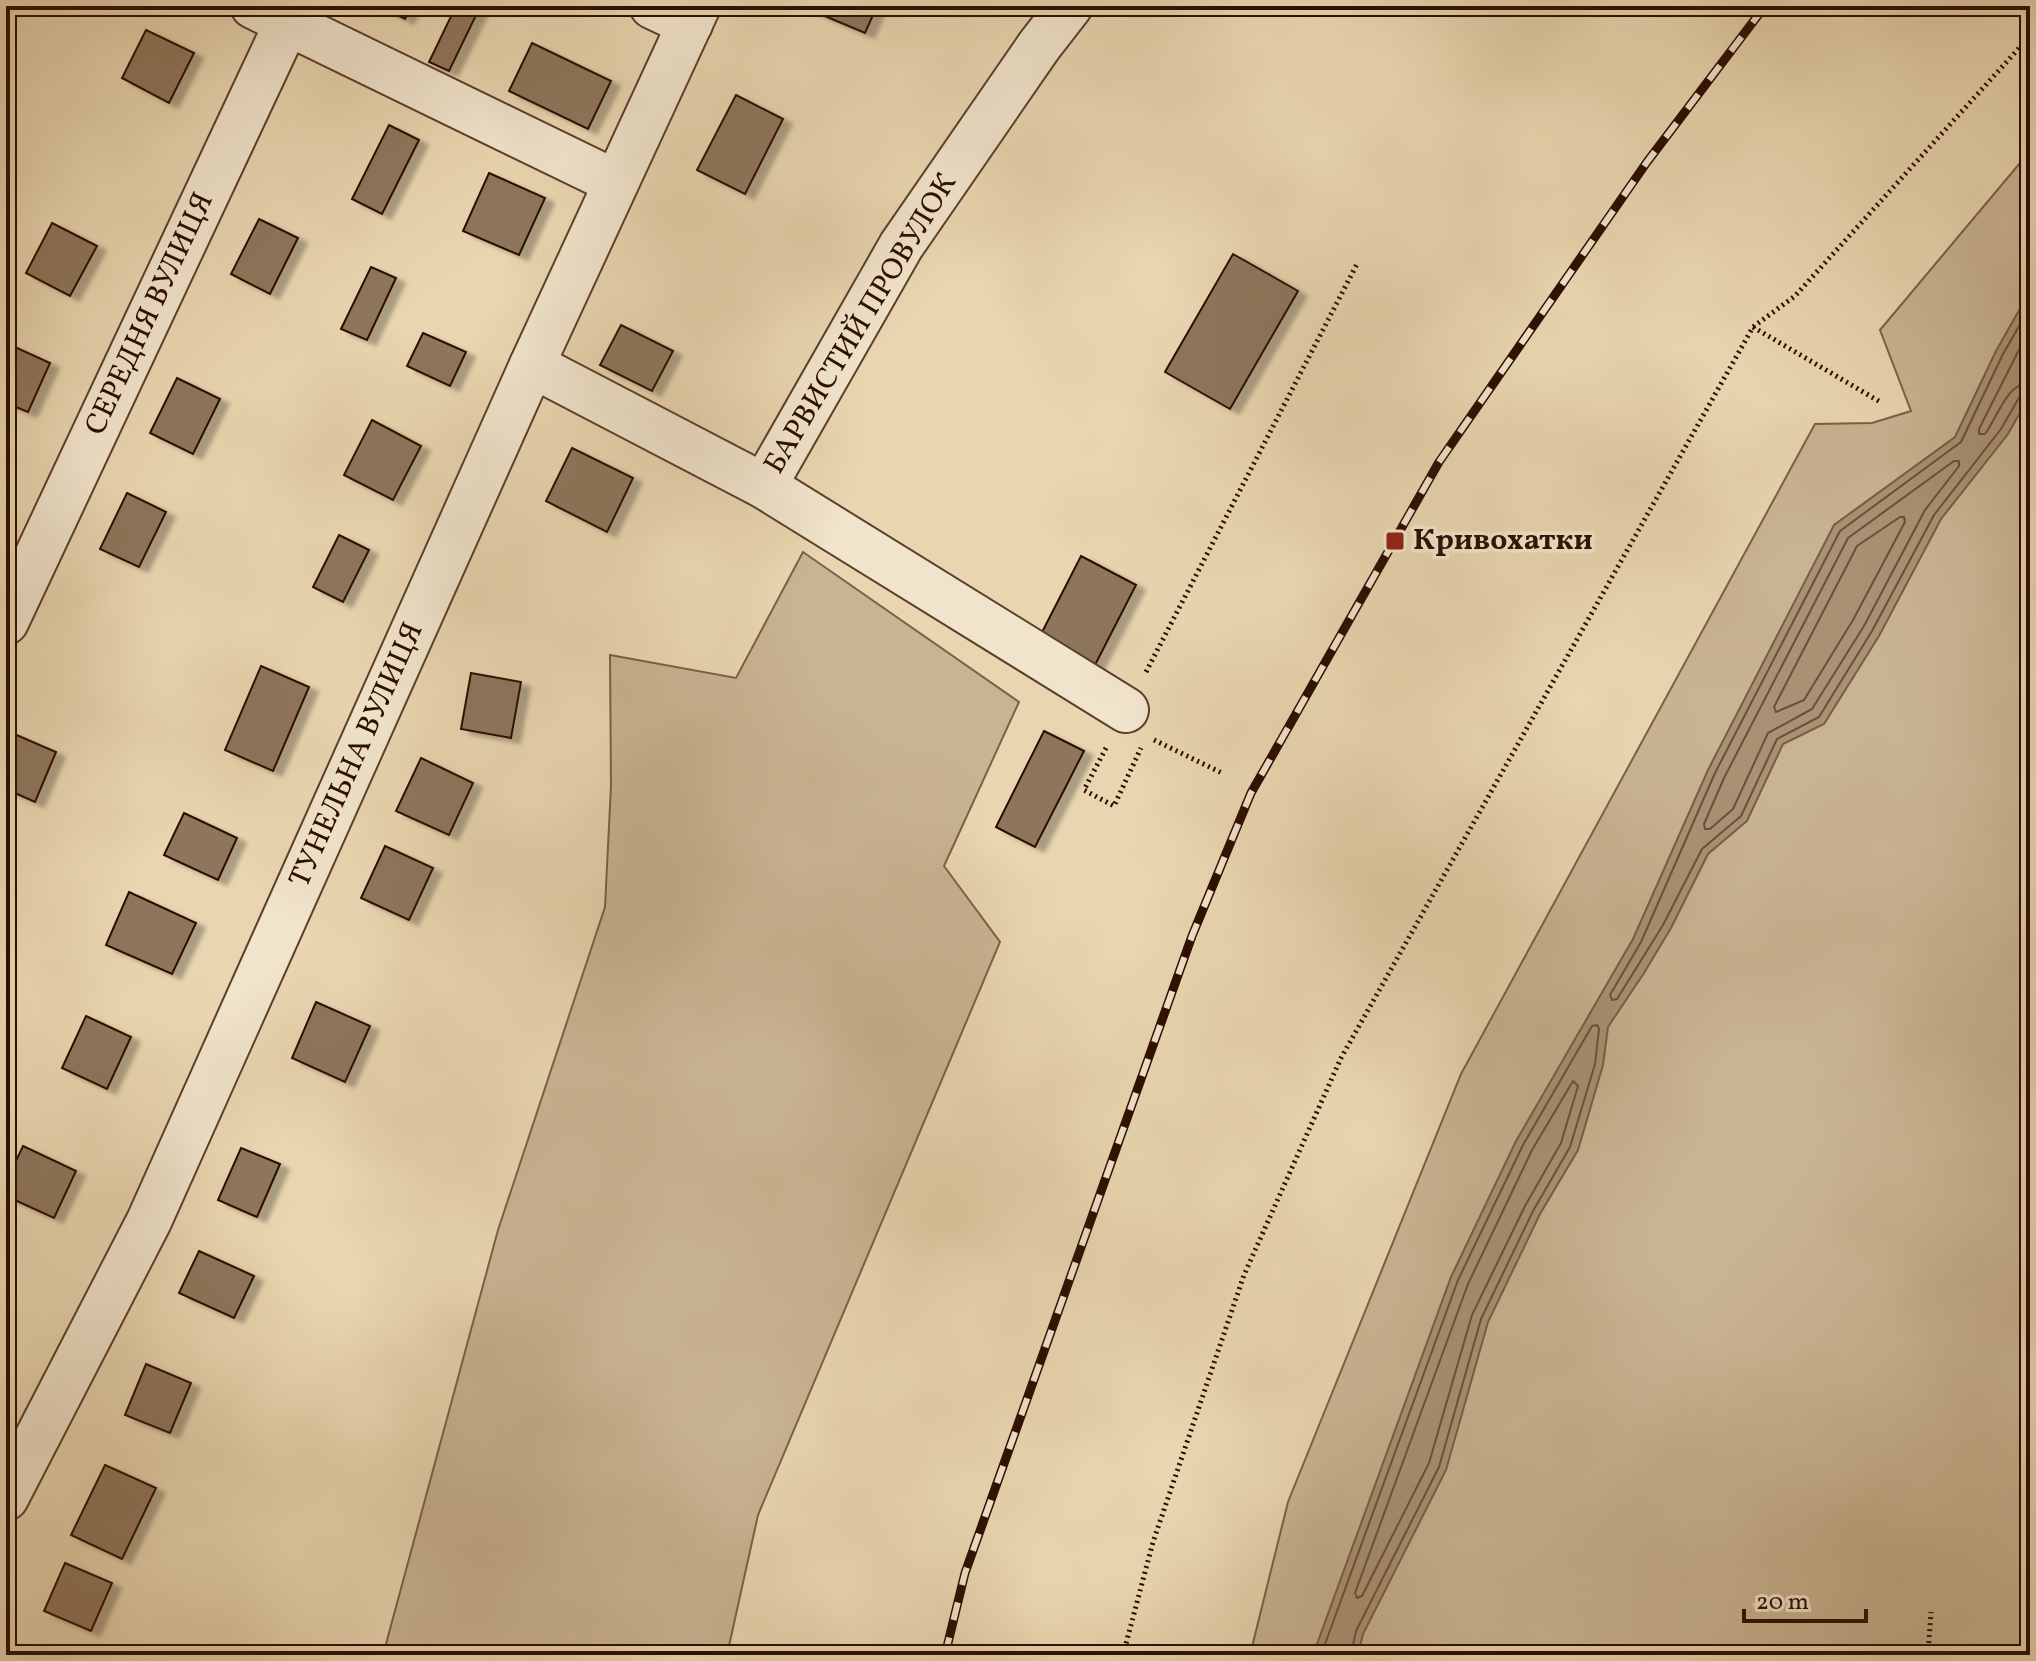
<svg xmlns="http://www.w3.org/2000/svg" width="2036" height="1661" viewBox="0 0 2036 1661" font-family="Vollkorn,serif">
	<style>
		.green { fill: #c9b492; stroke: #7a6049; stroke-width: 2 }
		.water { fill: #a99274; stroke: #775d46; stroke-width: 2 }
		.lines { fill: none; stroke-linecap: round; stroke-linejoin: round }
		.shore { stroke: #6a503a; stroke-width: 2 }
		.building { fill: #8e765c; stroke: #2c0d00; stroke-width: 2; filter: url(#shadow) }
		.minor-casing { stroke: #5b3f2c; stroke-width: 48 }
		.path { stroke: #2c0d00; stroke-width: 5; stroke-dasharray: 2 4; stroke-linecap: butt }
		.minor { stroke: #f1e4cc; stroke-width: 44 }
		.rail-casing { stroke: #2c0d00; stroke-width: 9 }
		.rail { stroke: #f1e4cc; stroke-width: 6; stroke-dasharray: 18; stroke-linecap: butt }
		.poi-dot { fill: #8f2418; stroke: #f1e4cc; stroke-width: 3 }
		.labels { text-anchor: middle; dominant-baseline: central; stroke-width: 7; stroke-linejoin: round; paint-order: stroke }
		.street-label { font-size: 30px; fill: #2c0d00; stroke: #f1e4cc }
		.poi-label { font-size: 30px; font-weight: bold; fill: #2c0d00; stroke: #f1e4cc; text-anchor: start }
	</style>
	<defs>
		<filter id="shadow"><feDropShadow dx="9" dy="5" stdDeviation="2" flood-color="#0004"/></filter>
	</defs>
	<rect width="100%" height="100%" fill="#e9d6b0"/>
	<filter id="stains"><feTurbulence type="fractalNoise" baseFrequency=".0025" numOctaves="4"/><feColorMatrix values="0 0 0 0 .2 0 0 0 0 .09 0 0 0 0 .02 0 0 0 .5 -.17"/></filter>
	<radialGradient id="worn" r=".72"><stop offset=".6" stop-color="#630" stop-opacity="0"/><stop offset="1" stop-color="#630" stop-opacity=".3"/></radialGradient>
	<!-- green -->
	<g class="green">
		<polygon points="2030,151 2030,1655 1250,1655 1288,1502 1461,1074 1815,424 1872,423 1911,411 1880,330"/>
		<polygon points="803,552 1019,702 944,866 1000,942 758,1515 727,1655 383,1655 498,1230 605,907 611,786 610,655 736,678"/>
	</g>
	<!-- water -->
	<polygon class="water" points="2030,291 2030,395 2008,434 1941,519 1879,636 1824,724 1783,744 1747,821 1708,854 1671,928 1644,973 1608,1027 1603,1065 1578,1150 1540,1214 1488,1322 1446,1470 1363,1634 1358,1655 1313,1655 1451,1277 1516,1141 1633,939 1708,770 1834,525 1955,437 1996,351"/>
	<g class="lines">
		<!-- shore -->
		<g class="shore">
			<polyline points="2030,307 2003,354 1961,442 1840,531 1715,773 1641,942 1610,995 1612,1000 1617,999 1663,925 1702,849 1741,816 1777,739 1819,717 1872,631 1934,515 2001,429 2020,396 2030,392"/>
			<path d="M2030,328L1979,429V434H1985C1998,417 2006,384 2030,382"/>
			<polygon points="1954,461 1959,461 1959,466 1925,510 1864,626 1812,709 1768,733 1733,809 1710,829 1705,829 1704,824 1724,778 1848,538"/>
			<polygon points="1900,517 1904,517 1905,522 1853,620 1804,700 1776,712 1774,707 1857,546"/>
			<polygon points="1573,1081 1578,1086 1561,1143 1525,1206 1472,1315 1429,1463 1362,1596 1357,1598 1355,1593 1468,1284 1532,1150"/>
			<polyline points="1321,1655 1458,1280 1523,1145 1592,1026 1597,1025 1599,1029 1595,1064 1570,1147 1533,1211 1481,1319 1439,1467 1356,1631 1351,1655"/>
		</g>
	</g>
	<!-- building -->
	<g class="building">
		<polygon points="378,6 411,6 405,19"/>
		<polygon points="456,6 472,6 479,9 449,71 429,62"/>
		<polygon points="801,6 877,6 865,33"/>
		<polygon points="146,30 194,53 169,103 122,78"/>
		<polygon points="532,43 611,81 588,129 509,91"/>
		<polygon points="736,95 783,119 745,194 697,170"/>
		<polygon points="389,125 419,140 382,214 352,199"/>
		<polygon points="489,173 545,198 519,255 463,231"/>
		<polygon points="259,219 298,238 270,294 231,274"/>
		<polygon points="52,223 97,246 70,296 26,273"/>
		<polygon points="1233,254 1298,291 1230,409 1165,372"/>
		<polygon points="371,267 396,278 367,340 341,329"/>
		<polygon points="621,325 673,351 652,391 600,365"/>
		<polygon points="423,333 466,352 450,386 407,366"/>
		<polygon points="6,343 50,363 28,412 6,403"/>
		<polygon points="177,378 220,399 193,454 150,433"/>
		<polygon points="372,420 421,446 393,500 344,475"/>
		<polygon points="572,448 633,478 607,532 546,501"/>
		<polygon points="127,493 166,512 139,567 100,549"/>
		<polygon points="339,535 369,550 343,602 313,587"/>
		<polygon points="1081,556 1136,585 1094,667 1039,638"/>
		<polygon points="261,666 309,687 273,771 225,750"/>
		<polygon points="471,673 521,682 511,738 461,729"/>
		<polygon points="1044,731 1084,751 1035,847 996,827"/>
		<polygon points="12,733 56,752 35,802 6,789 6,748"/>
		<polygon points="421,758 473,783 449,835 396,811"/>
		<polygon points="184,813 237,838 218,880 164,855"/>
		<polygon points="385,846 433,868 409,920 361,898"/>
		<polygon points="129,892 196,923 172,974 106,945"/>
		<polygon points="316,1002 370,1026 345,1082 292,1058"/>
		<polygon points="86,1016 131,1037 107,1089 62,1068"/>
		<polygon points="23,1146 76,1171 54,1218 6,1196 6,1182"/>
		<polygon points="241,1148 280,1164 257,1217 218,1200"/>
		<polygon points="199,1251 254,1276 234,1318 179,1293"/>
		<polygon points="146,1364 191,1383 170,1433 125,1415"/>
		<polygon points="105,1465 156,1488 122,1559 71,1535"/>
		<polygon points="65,1563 112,1583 91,1631 44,1611"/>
	</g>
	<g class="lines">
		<defs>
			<g id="minor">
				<polyline points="253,6 615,182"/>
				<polyline points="652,6 690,24"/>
				<polyline points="532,365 764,486 1126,710"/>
				<polyline points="764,486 901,246 1039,46 1070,6"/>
				<polyline points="6,622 295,6"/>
				<polyline points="6,1498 149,1221 532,365 698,6"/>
			</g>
		</defs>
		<!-- minor casing -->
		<use href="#minor" class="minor-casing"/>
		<!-- path -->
		<g class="path">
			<polyline points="1753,327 1882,403"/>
			<polyline points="1146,672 1357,264"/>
			<polyline points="1154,740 1222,773"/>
			<polyline points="1106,748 1084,790 1114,806 1141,748"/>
			<polyline points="1123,1655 1153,1542 1244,1275 1341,1058 1753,327 1795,296 2030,36"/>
			<polyline points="1928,1655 1931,1612"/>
		</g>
		<!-- minor -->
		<use href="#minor" class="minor"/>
		<defs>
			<polyline id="rail" points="945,1655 965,1573 1192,936 1251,793 1439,462 1647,162 1765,6"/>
		</defs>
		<!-- rail casing -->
		<use href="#rail" class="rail-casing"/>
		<!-- rail -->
		<use href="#rail" class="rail"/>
	</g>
	<!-- markers -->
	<rect class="poi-dot" x="1385" y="531" width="20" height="20" rx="4"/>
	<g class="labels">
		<!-- street labels -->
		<g class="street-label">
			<text transform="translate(150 314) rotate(-65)">СЕРЕДНЯ ВУЛИЦЯ</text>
			<text transform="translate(861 324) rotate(-59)">БАРВИСТИЙ ПРОВУЛОК</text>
			<text transform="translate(357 755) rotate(-66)">ТУНЕЛЬНА ВУЛИЦЯ</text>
		</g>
		<!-- poi labels -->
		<g class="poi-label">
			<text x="1413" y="541">Кривохатки</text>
		</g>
	</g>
	<!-- margin -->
	<rect width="2036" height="1661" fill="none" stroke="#e9d6b0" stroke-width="32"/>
	<rect x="8" y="8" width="2020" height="1645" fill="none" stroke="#2c0d00" stroke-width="4"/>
	<rect x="16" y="16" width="2004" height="1629" fill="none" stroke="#2c0d00" stroke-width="2"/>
	<!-- scale -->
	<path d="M1744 1609v12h122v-12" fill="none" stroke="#2c0d00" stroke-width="4"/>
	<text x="1756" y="1609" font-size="24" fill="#2c0d00" stroke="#f1e4cc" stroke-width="6" paint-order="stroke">20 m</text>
	<rect width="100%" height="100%" filter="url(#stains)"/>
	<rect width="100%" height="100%" fill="url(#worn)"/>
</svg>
